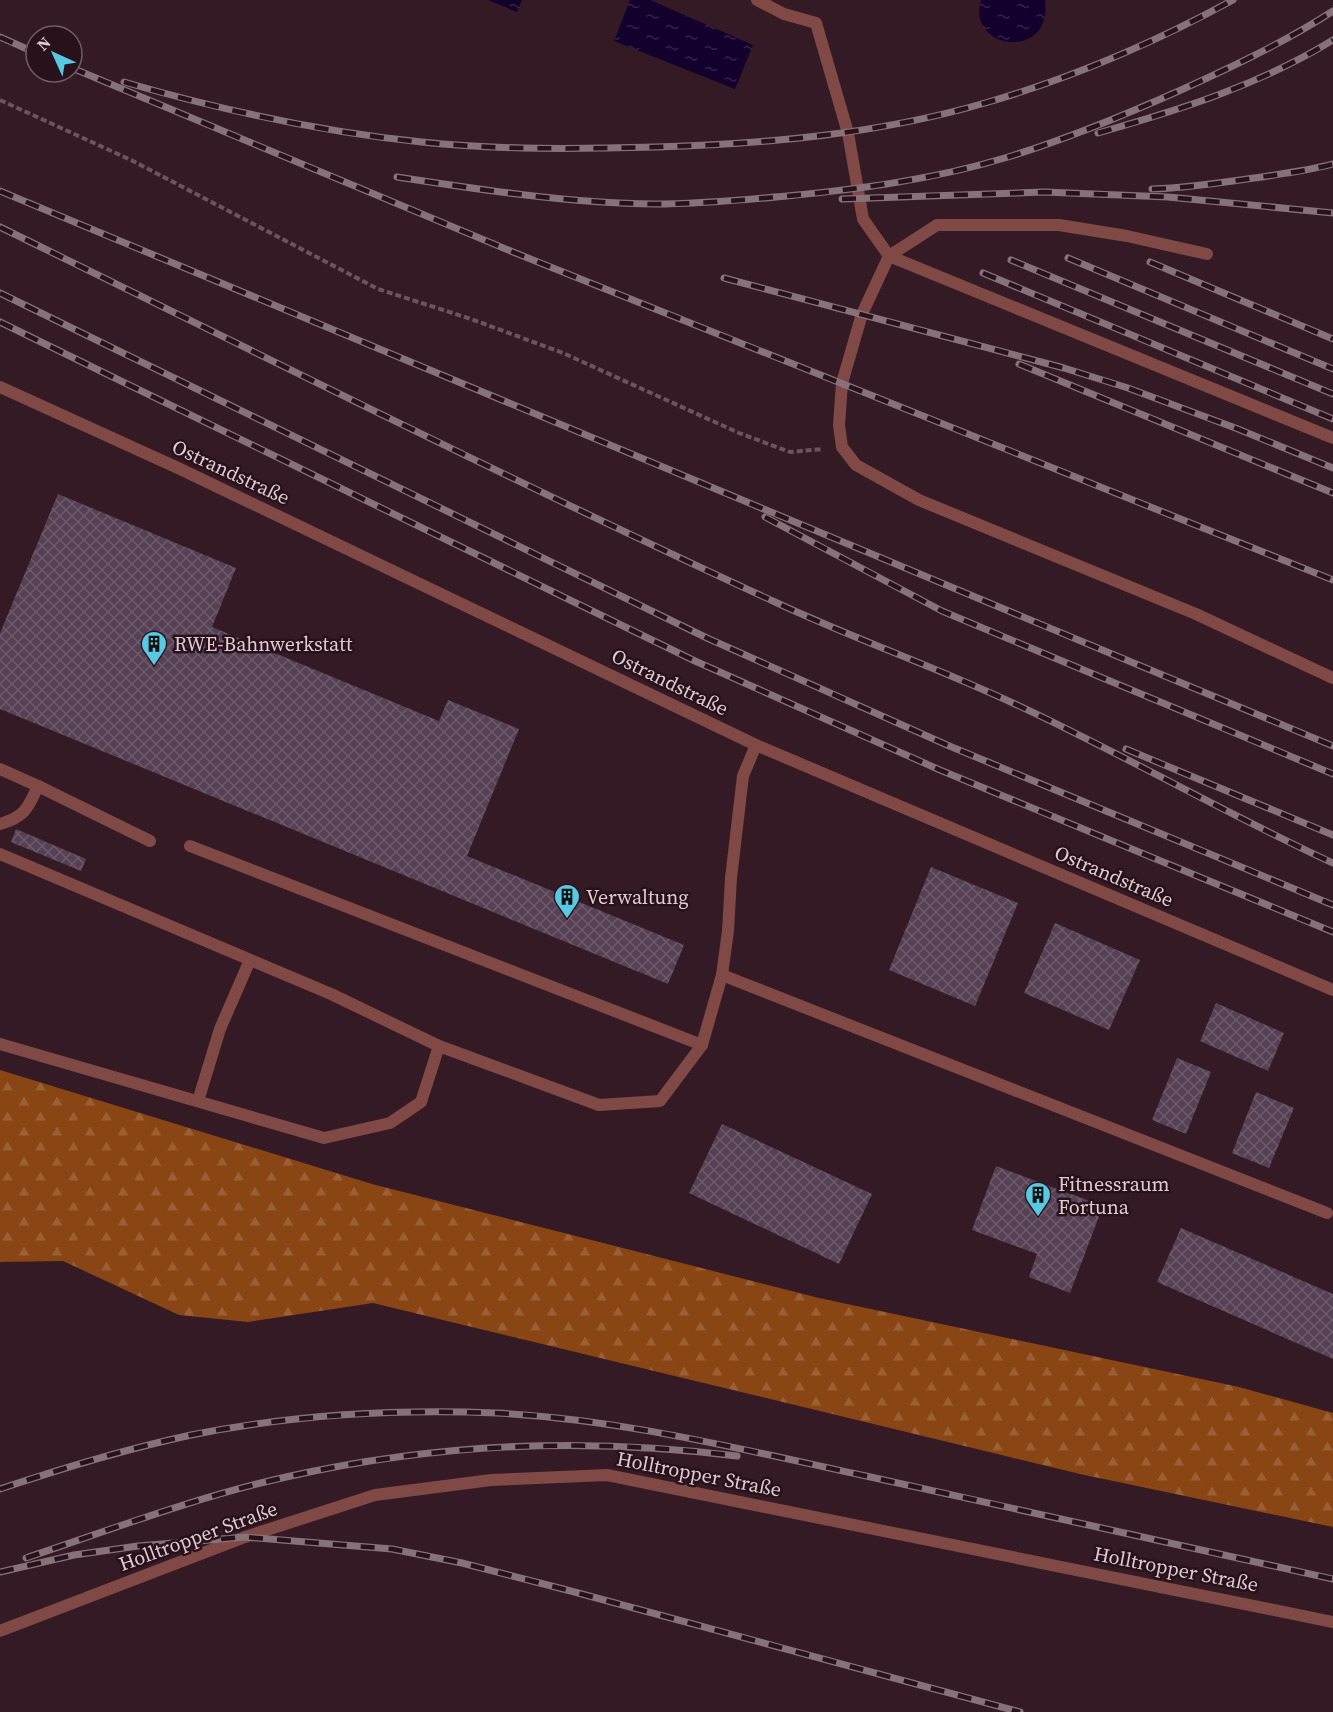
<svg xmlns="http://www.w3.org/2000/svg" width="1333" height="1712" viewBox="0 0 1333 1712" font-family="'Source Serif 4',serif">
	<style>
		.forest { fill: url(#forest-firs) }
		.water { fill: url(#water-ripples) }
		.building { fill: url(#building-cross-hatch) }
		.lines { fill: none; stroke-linecap: round; stroke-linejoin: round }
		.path { stroke: #6c545d; stroke-width: 4; stroke-dasharray: 6 3; stroke-linecap: butt }
		.service { stroke: #814946; stroke-width: 12 }
		.rail-casing { stroke: #88727a; stroke-width: 7 }
		.rail { stroke: #29111b; stroke-width: 4.5; stroke-dasharray: 14; stroke-linecap: butt }
		.labels { text-anchor: middle; dominant-baseline: central; stroke-width: 5; stroke-linejoin: round; paint-order: stroke }
		.street-label { font-size: 20px; fill: #deccd2; stroke: #29111b }
		.poi-label { font-size: 20px; fill: #deccd2; stroke: #29111b; text-anchor: start }
	</style>
	<defs>
		<pattern id="forest-firs" width="22" height="20" patternUnits="userSpaceOnUse" patternTransform="scale(1.5)"><rect width="22" height="20" fill="#8a4514"/><path d="M5 1l3.5 6h-7zM16 11l3.5 6h-7z" fill="#9a5f35"/></pattern>
		<pattern id="water-ripples" width="26" height="14" patternUnits="userSpaceOnUse" patternTransform="scale(1.5)"><rect width="26" height="14" fill="#13002c"/><path d="M2 4q2-2 4 0t4 0M15 11q2-2 4 0t4 0" fill="none" stroke="#35244a"/></pattern>
		<pattern id="building-cross-hatch" width="8" height="8" patternUnits="userSpaceOnUse" patternTransform="scale(1.5)"><rect width="8" height="8" fill="#554054"/><path d="M0 0l8 8M0 8l8-8" fill="none" stroke="#6d5a6c"/></pattern>
	</defs>
	<rect width="100%" height="100%" fill="#341a24"/>
	<!-- forest -->
	<polygon class="forest" points="0,1070 372,1184 819,1298 1239,1387 1333,1413 1333,1527 1080,1474 373,1303 248,1322 179,1315 63,1261 0,1262"/>
	<!-- water -->
	<g class="water">
		<polygon points="488,0 522,0 517,12"/>
		<polygon points="630,0 650,0 753,45 735,89 614,41"/>
		<path d="M981,0H1045C1053,62 966,50 981,0Z"/>
	</g>
	<!-- building -->
	<g class="building">
		<polygon points="58,494 236,568 212,627 439,721 448,700 519,729 467,856 684,945 668,984 0,709 0,633"/>
		<polygon points="16,829 86,859 81,871 11,842"/>
		<polygon points="931,867 1018,903 975,1006 889,970"/>
		<polygon points="1055,923 1140,960 1109,1030 1024,993"/>
		<polygon points="1216,1003 1284,1033 1268,1071 1200,1041"/>
		<polygon points="1177,1058 1211,1072 1186,1134 1152,1120"/>
		<polygon points="1256,1092 1294,1108 1269,1168 1232,1153"/>
		<polygon points="722,1124 872,1194 839,1264 689,1193"/>
		<polygon points="996,1166 1103,1206 1070,1293 1029,1277 1037,1254 972,1230"/>
		<polygon points="1181,1228 1333,1294 1333,1359 1157,1282"/>
	</g>
	<g class="lines">
		<!-- path -->
		<polyline class="path" points="0,100 131,160 378,289 471,319 563,353 739,433 790,452 823,449"/>
		<!-- service -->
		<g class="service">
			<polyline points="757,0 784,14 816,23 848,133 863,219 889,256 1333,438"/>
			<polyline points="1207,254 1127,236 1059,225 937,225 889,256 862,314 842,383 839,425 842,447 856,465 919,500 1196,614 1333,678"/>
			<polyline points="0,387 178,468 756,745 1333,990"/>
			<polyline points="0,769 38,786"/>
			<path d="M0,824C25,817 28,808 38,786L150,841"/>
			<polyline points="190,846 702,1045"/>
			<polyline points="0,854 331,994 439,1046 599,1105 660,1101 702,1045 722,975 728,931 731,878 743,776 756,745"/>
			<polyline points="722,975 1327,1213"/>
			<polyline points="0,1044 324,1138 390,1123 421,1102 439,1046"/>
			<polyline points="198,1101 220,1029 250,960"/>
			<polyline points="0,1631 245,1537 375,1495 491,1480 607,1475 1333,1622"/>
		</g>
		<defs>
			<g id="rail">
				<polyline points="0,37 36,53"/>
				<polyline points="72,68 513,252 1333,580"/>
				<path d="M124,82C221,110 321,132 422,142C499,150 578,149 656,147C767,144 878,134 985,103C1072,78 1154,43 1233,0"/>
				<path d="M1098,133C1179,110 1260,85 1333,40"/>
				<path d="M397,177C482,190 568,203 655,204C699,204 742,200 787,196C861,189 936,179 1008,157C1067,139 1125,115 1181,90C1234,66 1285,42 1333,11"/>
				<path d="M1152,189C1186,188 1220,183 1254,178C1281,174 1307,171 1333,164"/>
				<polyline points="0,191 1333,746"/>
				<polyline points="842,199 1044,192 1168,197 1333,213"/>
				<path d="M0,227C258,353 514,482 775,602C854,639 936,667 1015,704C1122,754 1225,813 1333,863"/>
				<polyline points="1068,258 1333,369"/>
				<polyline points="1011,260 1333,394"/>
				<polyline points="1150,262 1333,339"/>
				<polyline points="983,273 1333,419"/>
				<polyline points="724,278 1064,368 1128,388 1238,429 1333,468"/>
				<polyline points="0,293 707,638 947,745 1333,905"/>
				<polyline points="0,322 695,661 940,770 1333,932"/>
				<polyline points="1019,364 1333,493"/>
				<polyline points="765,517 942,611 1333,774"/>
				<polyline points="1126,749 1333,835"/>
				<path d="M0,1489C63,1468 126,1449 191,1435C291,1415 395,1409 496,1413C621,1419 744,1450 866,1476C1022,1510 1177,1545 1333,1579"/>
				<path d="M26,1558C112,1529 197,1497 286,1477C433,1444 587,1437 737,1456"/>
				<polyline points="0,1572 74,1555 138,1546 245,1537 392,1549 462,1563 567,1590 1020,1712"/>
			</g>
		</defs>
		<!-- rail casing -->
		<use href="#rail" class="rail-casing"/>
		<!-- rail -->
		<use href="#rail" class="rail"/>
	</g>
	<!-- icons -->
	<defs>
		<symbol id="building-pin" viewBox="-11 -11 22 30"><path d="M0 17L-7.5 6A9.5 9.5 0 1 1 7.5 6Z" fill="#57c9e3" stroke="#29111b"/><path d="M-4-6H4V6H1V3H-1V6H-4ZM-2.5-4.3h1.7v1.8h-1.7ZM.8-4.3h1.7v1.8H.8ZM-2.5-1h1.7V.8h-1.7ZM.8-1h1.7V.8H.8Z" fill="#111"/></symbol>
	</defs>
	<g fill-rule="evenodd">
		<use href="#building-pin" x="139" y="629" width="30" height="40"/>
		<use href="#building-pin" x="552" y="882" width="30" height="40"/>
		<use href="#building-pin" x="1023" y="1180" width="30" height="40"/>
	</g>
	<g class="labels">
		<!-- street labels -->
		<g class="street-label">
			<text transform="translate(231 472) rotate(25)">Ostrandstraße</text>
			<text transform="translate(670 682) rotate(26)">Ostrandstraße</text>
			<text transform="translate(1114 876) rotate(23)">Ostrandstraße</text>
			<text transform="translate(699 1474) rotate(11)">Holltropper Straße</text>
			<text transform="translate(198 1536) rotate(-20)">Holltropper Straße</text>
			<text transform="translate(1176 1569) rotate(11)">Holltropper Straße</text>
		</g>
		<!-- poi labels -->
		<g class="poi-label">
			<text x="174" y="644">RWE-Bahnwerkstatt</text>
			<text x="586" y="897">Verwaltung</text>
			<text x="1058" y="1184">Fitnessraum<tspan x="1058" dy="23">Fortuna</tspan></text>
		</g>
	</g>
	<!-- north arrow -->
	<g transform="translate(54 54) rotate(315)"><circle r="28" fill="#29111b" stroke="#715c64" stroke-width="1.5"/>
	<path d="M0-4.5L10 22L0 15L-10 22Z" fill="#57c9e3"/>
	<text y="-9" font-size="16" font-weight="bold" text-anchor="middle" fill="#deccd2">N</text>
	</g>
</svg>
